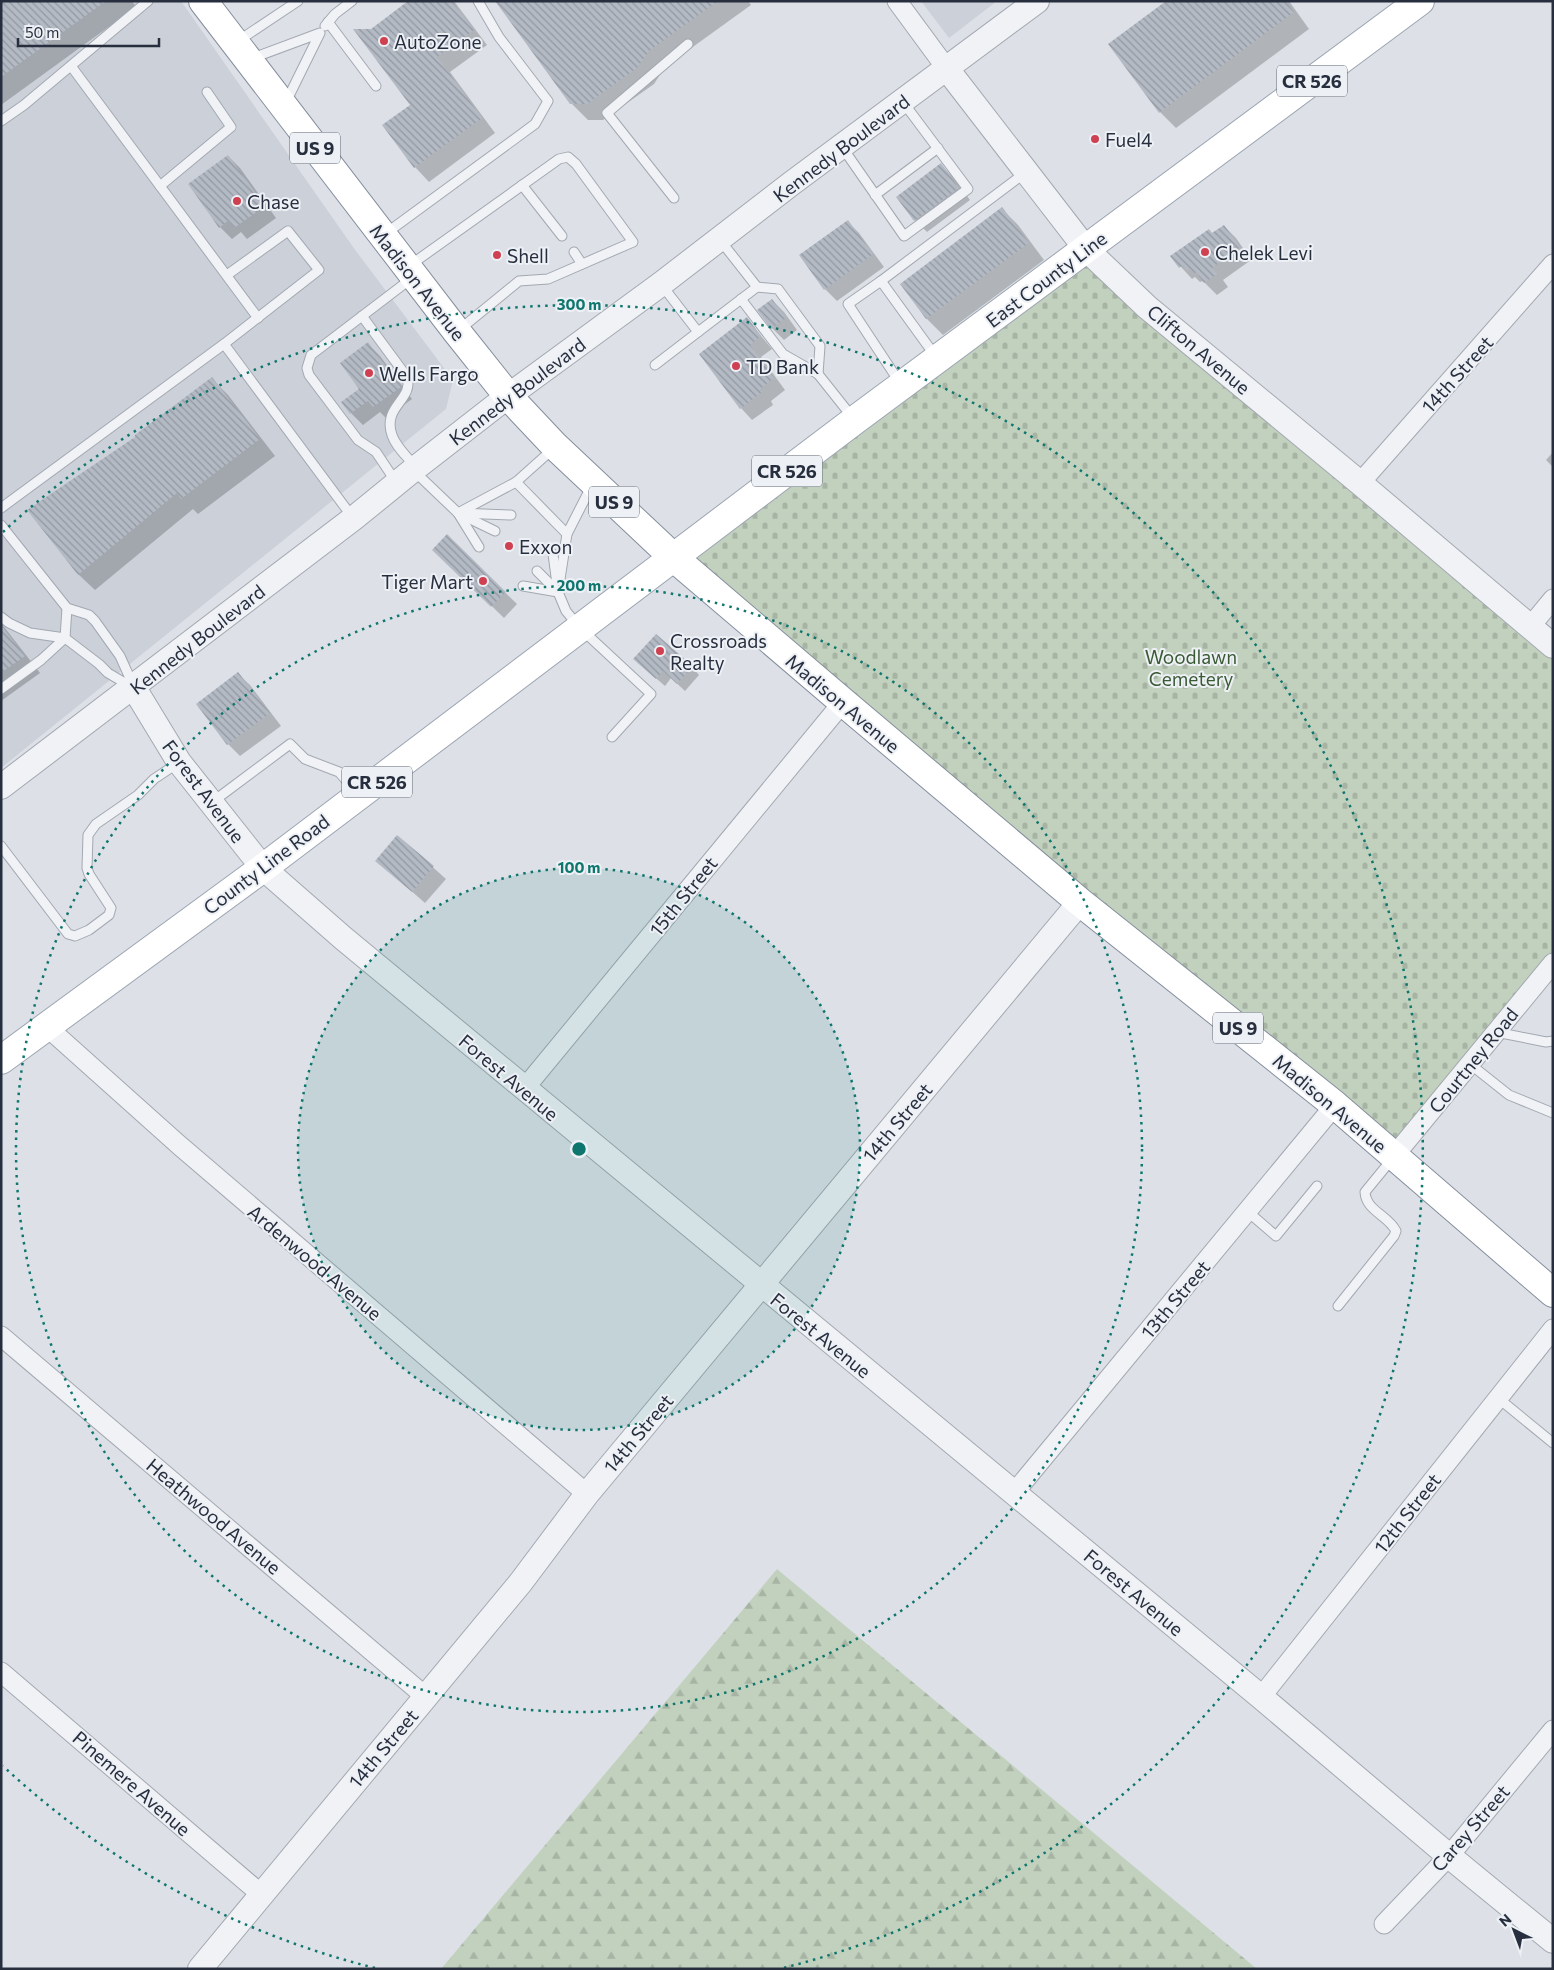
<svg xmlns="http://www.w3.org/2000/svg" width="1554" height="1970" viewBox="0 0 1554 1970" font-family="Commissioner,sans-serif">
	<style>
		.built { fill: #cbd0d9 }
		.forest { fill: url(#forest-firs) }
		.cemetery { fill: url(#cemetery-stones) }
		.shadow { fill: #0003 }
		.building { fill: url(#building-back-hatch) }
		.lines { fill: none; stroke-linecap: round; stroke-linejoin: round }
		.service-casing { stroke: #a3a8b1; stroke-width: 11 }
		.minor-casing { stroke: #a3a8b1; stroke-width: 21 }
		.tertiary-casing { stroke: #a3a8b1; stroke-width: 26 }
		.primary-casing { stroke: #9da5b3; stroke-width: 30 }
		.trunk-casing { stroke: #858e9e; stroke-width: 30 }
		.service { stroke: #f0f2f6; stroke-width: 9 }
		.minor { stroke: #f0f2f6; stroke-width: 19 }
		.tertiary { stroke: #f0f2f6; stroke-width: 24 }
		.primary { stroke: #fff; stroke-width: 28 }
		.trunk { stroke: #fff; stroke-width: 28 }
		.ring { fill: none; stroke: #0f766e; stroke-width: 2.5; stroke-dasharray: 2.5 5 }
		.poi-dot { fill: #cf4051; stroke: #edf0f5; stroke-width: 2 }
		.labels { text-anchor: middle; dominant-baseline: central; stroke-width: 4; stroke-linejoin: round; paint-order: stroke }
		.shield { fill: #edf0f5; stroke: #626875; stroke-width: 1 }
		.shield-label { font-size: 18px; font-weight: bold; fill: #272e3e }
		.poi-label { font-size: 19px; fill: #272e3e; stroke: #edf0f5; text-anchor: start }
		.street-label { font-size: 19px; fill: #272e3e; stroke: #edf0f5 }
		.park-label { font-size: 19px; fill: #3a5a34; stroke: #edf0f5 }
		.centre { fill: #0f766e; stroke: #edf0f5; stroke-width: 2.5 }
		.ring-label { font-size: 15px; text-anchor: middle; font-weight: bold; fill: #0f766e; stroke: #edf0f5; stroke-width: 4; stroke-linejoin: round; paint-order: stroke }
	</style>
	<defs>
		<pattern id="forest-firs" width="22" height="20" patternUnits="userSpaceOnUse" patternTransform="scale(1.25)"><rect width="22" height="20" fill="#c2d1be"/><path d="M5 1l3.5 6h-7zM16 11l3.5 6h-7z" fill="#a7b4a4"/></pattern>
		<pattern id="cemetery-stones" width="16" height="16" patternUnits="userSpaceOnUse" patternTransform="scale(1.25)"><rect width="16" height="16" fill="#c2d1be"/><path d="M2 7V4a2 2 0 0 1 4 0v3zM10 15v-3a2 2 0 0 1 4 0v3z" fill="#a7b4a4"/></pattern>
		<pattern id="building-back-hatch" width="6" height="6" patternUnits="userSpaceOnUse" patternTransform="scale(1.25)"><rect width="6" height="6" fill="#b4bac4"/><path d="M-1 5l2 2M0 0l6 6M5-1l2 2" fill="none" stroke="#9298a1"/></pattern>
	</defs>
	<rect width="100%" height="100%" fill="#dde1e7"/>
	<!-- built -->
	<g class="built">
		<polygon points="1,1 181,1 353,247 453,380 446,409 1,768"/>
		<polygon points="921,1 997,1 949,38"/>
	</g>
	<!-- forest -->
	<polygon class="forest" points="777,1569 1257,1969 441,1969"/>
	<!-- cemetery -->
	<polygon class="cemetery" points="1086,249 1553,646 1553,963 1394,1156 673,557"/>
	<!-- shadow -->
	<g class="shadow">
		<polygon points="1,1 132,1 136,7 1,105"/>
		<polygon points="410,1 454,1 487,45 450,72 495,133 429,182 415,167 384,126 412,105"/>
		<polygon points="497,1 748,1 751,5 665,67 654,84 603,120 588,120 571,103"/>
		<polygon points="1168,1 1289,1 1309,29 1176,128 1160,112"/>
		<polygon points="228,156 240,168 276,218 247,239 241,232 232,239 220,227"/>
		<polygon points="941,165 953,177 970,200 927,232 915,220"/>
		<polygon points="1002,209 1018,225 1044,260 943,335 927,319 902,284"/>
		<polygon points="847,221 859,233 884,267 837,301 825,289"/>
		<polygon points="1224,226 1236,238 1251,260 1223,280 1228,287 1217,295 1203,281 1200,282 1195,277 1192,279 1172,257"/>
		<polygon points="772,300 784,312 797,330 784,340 772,328"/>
		<polygon points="747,319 772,349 761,357 785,390 771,401 773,405 752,420 741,408"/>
		<polygon points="368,344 380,356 412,399 386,418 380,412 363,425 351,413 360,390"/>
		<polygon points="212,379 228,395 275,456 198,514 193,509 95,590 78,574"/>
		<polygon points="1553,452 1553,467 1546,460"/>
		<polygon points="447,536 517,604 504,618 434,550"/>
		<polygon points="1,623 40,673 1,701"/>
		<polygon points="643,667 692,667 699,675 685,691 671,678 665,686"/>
		<polygon points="238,674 250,685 281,726 240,756 228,744 198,705"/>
		<polygon points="398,836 446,879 425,903 377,861"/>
	</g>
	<!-- building -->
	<g class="building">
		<polygon points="1,1 106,1 1,77"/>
		<polygon points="408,1 452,1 474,30 437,57 482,118 414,168 382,125 410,105 353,29 371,29"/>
		<polygon points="495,1 718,1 649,51 637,68 587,104 570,104"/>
		<polygon points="1166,1 1286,1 1294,12 1159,113 1108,44"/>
		<polygon points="228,155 265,206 234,228 229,220 219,228 188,184"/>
		<polygon points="941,163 959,188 914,221 896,197"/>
		<polygon points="1002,207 1029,243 926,319 900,284"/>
		<polygon points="848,220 873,254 824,290 799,255"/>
		<polygon points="1224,225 1240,247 1212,268 1217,274 1204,283 1196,272 1194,274 1191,269 1187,271 1183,265 1179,268 1170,256 1209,229 1212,233"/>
		<polygon points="772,299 786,318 771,329 757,310"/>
		<polygon points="747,317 761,336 750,345 774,378 760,389 762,392 740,409 699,354"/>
		<polygon points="368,342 401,387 373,407 368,401 350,414 341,402 359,389 340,363"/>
		<polygon points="212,377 260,439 181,499 177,493 78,575 27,510 135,437 135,435"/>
		<polygon points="447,534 506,592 491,607 432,550"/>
		<polygon points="1,625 25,656 1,673"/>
		<polygon points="656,634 693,666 677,684 663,671 656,679 633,659"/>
		<polygon points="238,672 270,713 227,745 196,704"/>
		<polygon points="397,835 434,866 412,892 375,861"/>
	</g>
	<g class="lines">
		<defs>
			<g id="service">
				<polyline points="328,22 376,86"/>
				<polyline points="325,26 335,14 352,1"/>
				<polyline points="238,41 298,1"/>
				<polyline points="250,59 320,33 286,102"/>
				<polyline points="71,66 258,318"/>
				<polyline points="1,121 24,105 148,1"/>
				<polyline points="842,147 904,236 968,189 903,102"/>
				<polyline points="522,185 562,236"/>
				<polyline points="160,186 231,127 207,92"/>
				<polyline points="875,195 938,148"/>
				<polyline points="674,198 607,113 688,44"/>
				<polyline points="385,234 535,124 548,101 499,37 478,1"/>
				<polyline points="720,240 757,287"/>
				<polyline points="574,252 582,264"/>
				<polyline points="409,266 559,159 568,157 576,164 633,242 548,279 519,281 459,330"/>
				<polyline points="881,281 1026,172"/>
				<polyline points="741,299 783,354 818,374 853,418"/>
				<path d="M362,316L407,377C414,400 382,406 392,435C396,447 408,458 416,467"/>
				<polyline points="698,332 757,287 778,289 820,346 818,374"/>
				<polyline points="224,344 353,518"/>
				<polyline points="655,365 698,332 661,284"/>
				<polyline points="900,383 848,304 881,281 936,357"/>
				<polyline points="413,470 458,513 479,547"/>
				<polyline points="396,482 376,452 358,440 309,375 307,368 311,355 412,278"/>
				<polyline points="516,482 567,534"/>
				<polyline points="1,508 224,344 319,270 288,231 227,275"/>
				<polyline points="458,513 516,482 554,448"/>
				<polyline points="458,513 511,515"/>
				<polyline points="462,515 495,531"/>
				<polyline points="1,525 67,608 89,615 95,621 120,656 133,685"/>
				<polyline points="537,571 558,592 566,611 580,628 651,694 612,737"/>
				<polyline points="523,586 558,592 553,554"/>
				<polyline points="558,592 567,534 592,485"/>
				<polyline points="1,617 9,623 30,633 65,638 99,664 108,673 130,686"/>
				<polyline points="1,689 41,660 65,638 67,608"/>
				<polyline points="211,803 290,744 305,759 339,772 357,793"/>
				<polyline points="1,846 68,934 75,936 89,930 109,915 111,908 89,874 87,868 88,835 96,824 138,795 154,779 178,763"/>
				<polyline points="1496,1032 1546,1042 1553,1041"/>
				<polyline points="1470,1064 1509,1095 1553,1113"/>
				<polyline points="1247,1211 1276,1236 1317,1186"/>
				<path d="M1338,1306L1394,1236L1396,1231C1388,1215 1366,1211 1365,1192L1392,1159"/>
				<polyline points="1498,1398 1553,1443"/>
			</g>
			<g id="minor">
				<polyline points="897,1 947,69"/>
				<polyline points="1360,483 1553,264"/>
				<polyline points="1530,627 1553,599"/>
				<polyline points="46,1026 179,1145 587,1494"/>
				<polyline points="524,1089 843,702"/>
				<polyline points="1394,1156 1553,963"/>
				<polyline points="1,1336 426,1697"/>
				<polyline points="1014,1493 1335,1105"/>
				<polyline points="1,1672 262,1895"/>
				<polyline points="1261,1697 1553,1329"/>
				<polyline points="1384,1924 1449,1856 1553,1730"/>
			</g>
			<g id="tertiary">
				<polyline points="947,69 1086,249 1147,307 1360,483 1553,646"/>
				<polyline points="134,688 179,762 263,868 343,938 1261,1697 1449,1856 1553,1941"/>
				<polyline points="1,787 354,518 413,470 508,396 661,284 792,183 1037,1"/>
				<polyline points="200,1969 521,1582 587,1494 1080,902"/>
			</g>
			<polyline id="primary" points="1,1060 263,868 855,420 1420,1"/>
			<polyline id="trunk" points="203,1 457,332 508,396 555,446 673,557 843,702 1080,902 1335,1105 1553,1293"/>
		</defs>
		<!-- service casing -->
		<use href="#service" class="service-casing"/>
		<!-- minor casing -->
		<use href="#minor" class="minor-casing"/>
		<!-- tertiary casing -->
		<use href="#tertiary" class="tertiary-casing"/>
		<!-- primary casing -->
		<use href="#primary" class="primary-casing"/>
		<!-- trunk casing -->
		<use href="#trunk" class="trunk-casing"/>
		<!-- service -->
		<use href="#service" class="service"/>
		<!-- minor -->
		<use href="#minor" class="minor"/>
		<!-- tertiary -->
		<use href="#tertiary" class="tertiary"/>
		<!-- primary -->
		<use href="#primary" class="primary"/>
		<!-- trunk -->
		<use href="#trunk" class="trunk"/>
	</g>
	<!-- distance rings -->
	<circle cx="579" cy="1149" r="281" fill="#0f766e" fill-opacity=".12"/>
	<g class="ring">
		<circle cx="579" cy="1149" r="281"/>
		<circle cx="579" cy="1149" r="563"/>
		<path d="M375 1968A844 844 0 0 1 3 1766M3 532A844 844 0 1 1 783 1968"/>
	</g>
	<!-- markers -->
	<g class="poi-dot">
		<circle cx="384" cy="41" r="5"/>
		<circle cx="1095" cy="139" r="5"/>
		<circle cx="237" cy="201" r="5"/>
		<circle cx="1205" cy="252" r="5"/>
		<circle cx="497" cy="255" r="5"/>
		<circle cx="736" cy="366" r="5"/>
		<circle cx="369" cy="373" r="5"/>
		<circle cx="509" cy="546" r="5"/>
		<circle cx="483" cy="581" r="5"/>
		<circle cx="660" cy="651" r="5"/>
	</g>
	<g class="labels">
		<!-- shield labels -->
		<g class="shield">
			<rect x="1277" y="65.5" width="70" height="31" rx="4"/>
			<rect x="290" y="132.5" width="50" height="31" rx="4"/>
			<rect x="752" y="455.5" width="70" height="31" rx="4"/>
			<rect x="589" y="486.5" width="50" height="31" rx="4"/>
			<rect x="342" y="766.5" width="70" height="31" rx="4"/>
			<rect x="1213" y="1012.5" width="50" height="31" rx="4"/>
		</g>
		<g class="shield-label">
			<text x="1312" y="81">CR 526</text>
			<text x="315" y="148">US 9</text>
			<text x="787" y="471">CR 526</text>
			<text x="614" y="502">US 9</text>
			<text x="377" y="782">CR 526</text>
			<text x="1238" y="1028">US 9</text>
		</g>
		<!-- poi labels -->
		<g class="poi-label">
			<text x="394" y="41">AutoZone</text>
			<text x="1105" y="139">Fuel4</text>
			<text x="247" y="201">Chase</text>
			<text x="1215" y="252">Chelek Levi</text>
			<text x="507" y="255">Shell</text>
			<text x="746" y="366">TD Bank</text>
			<text x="379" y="373">Wells Fargo</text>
			<text x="519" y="546">Exxon</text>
			<text x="473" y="581" text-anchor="end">Tiger Mart</text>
			<text x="670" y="640">Crossroads<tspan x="670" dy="22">Realty</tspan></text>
		</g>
		<!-- street labels -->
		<g class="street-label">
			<text transform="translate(841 148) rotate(-37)">Kennedy Boulevard</text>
			<text transform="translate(1046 279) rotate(-37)">East County Line</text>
			<text transform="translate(418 282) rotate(52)">Madison Avenue</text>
			<text transform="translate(1199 349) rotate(40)">Clifton Avenue</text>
			<text transform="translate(1457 374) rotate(-48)">14th Street</text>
			<text transform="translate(517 391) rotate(-37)">Kennedy Boulevard</text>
			<text transform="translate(197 639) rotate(-38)">Kennedy Boulevard</text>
			<text transform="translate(843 703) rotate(40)">Madison Avenue</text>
			<text transform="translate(204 791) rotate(53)">Forest Avenue</text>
			<text transform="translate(266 864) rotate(-37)">County Line Road</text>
			<text transform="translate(683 896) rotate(-51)">15th Street</text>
			<text transform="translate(1473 1060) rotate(-51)">Courtney Road</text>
			<text transform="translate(509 1077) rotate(40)">Forest Avenue</text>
			<text transform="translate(1330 1103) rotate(40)">Madison Avenue</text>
			<text transform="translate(897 1122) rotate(-50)">14th Street</text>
			<text transform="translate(315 1262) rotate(40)">Ardenwood Avenue</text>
			<text transform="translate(1175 1299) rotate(-50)">13th Street</text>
			<text transform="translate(821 1335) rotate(39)">Forest Avenue</text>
			<text transform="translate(638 1433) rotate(-50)">14th Street</text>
			<text transform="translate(1407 1513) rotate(-52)">12th Street</text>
			<text transform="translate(214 1516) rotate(40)">Heathwood Avenue</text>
			<text transform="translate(1134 1592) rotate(40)">Forest Avenue</text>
			<text transform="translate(383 1748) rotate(-50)">14th Street</text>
			<text transform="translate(132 1783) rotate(41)">Pinemere Avenue</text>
			<text transform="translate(1470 1828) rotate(-49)">Carey Street</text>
		</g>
		<!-- park labels -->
		<g class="park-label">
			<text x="1191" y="656">Woodlawn<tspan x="1191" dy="22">Cemetery</tspan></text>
		</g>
	</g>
	<circle cx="579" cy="1149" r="8" class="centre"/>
	<g class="ring-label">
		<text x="579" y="310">300 m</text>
		<text x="579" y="591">200 m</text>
		<text x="579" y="873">100 m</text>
	</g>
	<!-- border -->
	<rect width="1554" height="1970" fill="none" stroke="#272e3e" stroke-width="5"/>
	<!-- north arrow -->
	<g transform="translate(1514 1930) rotate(318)" stroke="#edf0f5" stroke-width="4" paint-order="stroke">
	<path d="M0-4L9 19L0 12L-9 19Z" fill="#272e3e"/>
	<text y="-8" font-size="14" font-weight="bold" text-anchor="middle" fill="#272e3e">N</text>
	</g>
	<!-- scale -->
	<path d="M18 38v8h141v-8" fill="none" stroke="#272e3e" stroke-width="2.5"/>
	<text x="25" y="38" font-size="15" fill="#272e3e" stroke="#edf0f5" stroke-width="4" paint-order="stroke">50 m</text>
</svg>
